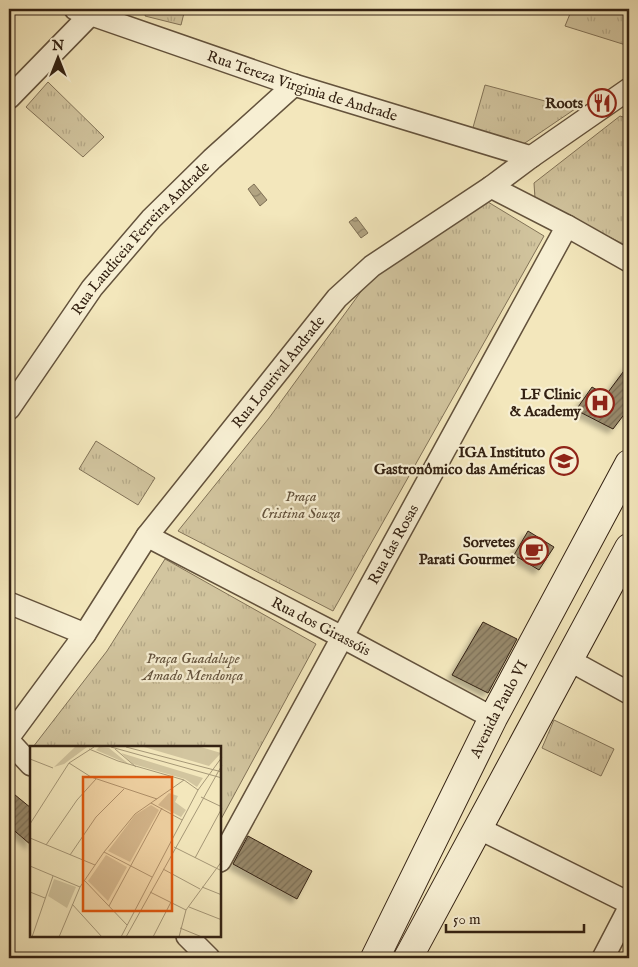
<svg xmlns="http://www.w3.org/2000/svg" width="638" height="967" viewBox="0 0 638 967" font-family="'IM FELL English',serif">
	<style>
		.grass { fill: url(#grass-tufts); stroke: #827358 }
		.water { fill: url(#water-waves); stroke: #7f7055 }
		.building { fill: url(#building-hatch); stroke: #332112; filter: url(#shadow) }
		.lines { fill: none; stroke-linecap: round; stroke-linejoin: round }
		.street-casing { stroke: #63523c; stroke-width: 24 }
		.secondary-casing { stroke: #332112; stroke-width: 30 }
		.street { stroke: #f7efd3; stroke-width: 21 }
		.secondary { stroke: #f7efd3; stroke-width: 28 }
		.labels { text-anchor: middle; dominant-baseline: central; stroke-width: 4.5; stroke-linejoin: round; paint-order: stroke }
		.street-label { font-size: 15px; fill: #332112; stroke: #f7efd3 }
		.poi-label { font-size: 15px; font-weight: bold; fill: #332112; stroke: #f7efd3; text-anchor: end }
		.park-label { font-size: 15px; font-style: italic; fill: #63523c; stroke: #f7efd3 }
		.inset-road { fill: none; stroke: #a69878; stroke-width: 1 }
		.view { fill: #df560c; fill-opacity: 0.15; stroke: #df560c; stroke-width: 2.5 }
		.inset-edge { fill: none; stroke: #332112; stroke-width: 2.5 }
	</style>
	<defs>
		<pattern id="grass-tufts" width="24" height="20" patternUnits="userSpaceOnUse" patternTransform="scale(1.25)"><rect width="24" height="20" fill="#d2c59f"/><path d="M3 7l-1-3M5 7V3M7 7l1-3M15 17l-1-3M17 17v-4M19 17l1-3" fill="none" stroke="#b5a988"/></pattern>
		<pattern id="water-waves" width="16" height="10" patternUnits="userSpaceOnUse" patternTransform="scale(1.25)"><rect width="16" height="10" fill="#b2a482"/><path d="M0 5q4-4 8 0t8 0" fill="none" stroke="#918569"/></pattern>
		<pattern id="building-hatch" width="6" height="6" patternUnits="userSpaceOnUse" patternTransform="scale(1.25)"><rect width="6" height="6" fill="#97886a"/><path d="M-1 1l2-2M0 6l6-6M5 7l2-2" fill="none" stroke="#7c6f56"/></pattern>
		<filter id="shadow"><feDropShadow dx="-4.5" dy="4.5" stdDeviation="2.5" flood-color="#0004"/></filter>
	</defs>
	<rect width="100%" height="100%" fill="#f3e7bc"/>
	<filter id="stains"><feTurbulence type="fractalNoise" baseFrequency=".004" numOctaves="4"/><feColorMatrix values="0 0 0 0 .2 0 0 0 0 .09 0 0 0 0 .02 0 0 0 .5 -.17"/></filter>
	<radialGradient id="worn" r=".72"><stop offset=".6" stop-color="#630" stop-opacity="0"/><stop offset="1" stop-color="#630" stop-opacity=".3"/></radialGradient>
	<!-- grass -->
	<g class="grass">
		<polygon points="147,9 185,9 181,25 145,16"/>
		<polygon points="572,9 629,9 629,46 565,26"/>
		<polygon points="48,82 104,137 83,157 26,107"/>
		<polygon points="485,85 575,109 522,145 472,131"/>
		<polygon points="620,116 629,119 629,247 535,199 534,183"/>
		<polygon points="488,202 544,236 333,611 178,531 269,418 373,275"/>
		<polygon points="96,441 155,478 138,505 79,469"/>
		<polygon points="165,559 316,644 220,821 220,747 33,747 107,651"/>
		<polygon points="554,720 614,749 601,776 542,748"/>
	</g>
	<!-- water -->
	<g class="water">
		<polygon points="254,184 267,200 260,206 248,189"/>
		<polygon points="356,217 368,233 361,238 349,222"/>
	</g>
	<!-- building -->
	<g class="building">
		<polygon points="629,364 629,408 613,429 576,410 592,387 606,395"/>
		<polygon points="528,531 554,547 539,570 514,555"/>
		<polygon points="483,622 517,639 488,693 452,675"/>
		<polygon points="9,790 31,808 31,845 9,826"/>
		<polygon points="248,836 312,871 297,899 233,864"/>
	</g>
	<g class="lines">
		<defs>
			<g id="street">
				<path id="s1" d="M75,9L294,85L531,157"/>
				<polyline points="9,98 90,15"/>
				<polyline points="491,187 567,226 629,261"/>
				<path id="s2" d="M9,409L92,288L151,219L212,159L294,85"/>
				<path id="s3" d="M147,536L342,637L493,718"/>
				<polyline points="9,603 85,634"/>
				<polyline points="569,660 629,693"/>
				<path id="s4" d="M9,737L85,634L147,536L337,298L372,266L491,187L531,157L629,89"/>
				<polyline points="9,741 31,765"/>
				<polyline points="478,828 629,903"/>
				<path id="s5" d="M220,861L567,226"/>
				<polyline points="187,936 209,958"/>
				<polyline points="603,958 629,908"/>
			</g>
			<g id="secondary">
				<path id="s6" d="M375,958L493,718L629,464"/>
				<polyline points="408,958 629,548"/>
			</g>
		</defs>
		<!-- street casing -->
		<use href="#street" class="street-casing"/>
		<!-- secondary casing -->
		<use href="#secondary" class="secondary-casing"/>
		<!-- street -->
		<use href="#street" class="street"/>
		<!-- secondary -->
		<use href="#secondary" class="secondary"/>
	</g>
	<!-- icons -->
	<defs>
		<symbol id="restaurant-ring" viewBox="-11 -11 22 22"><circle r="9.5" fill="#f7efd3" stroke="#8f2418" stroke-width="1.5"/><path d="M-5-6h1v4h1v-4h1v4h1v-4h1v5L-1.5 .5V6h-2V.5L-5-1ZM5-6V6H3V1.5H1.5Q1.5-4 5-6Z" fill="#8f2418"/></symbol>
		<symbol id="hospital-ring" viewBox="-11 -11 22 22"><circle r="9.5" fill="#f7efd3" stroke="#8f2418" stroke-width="1.5"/><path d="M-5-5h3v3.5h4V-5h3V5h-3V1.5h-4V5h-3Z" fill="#8f2418"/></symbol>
		<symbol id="university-ring" viewBox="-11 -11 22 22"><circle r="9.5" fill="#f7efd3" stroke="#8f2418" stroke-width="1.5"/><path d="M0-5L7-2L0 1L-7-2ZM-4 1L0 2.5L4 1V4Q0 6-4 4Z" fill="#8f2418"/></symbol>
		<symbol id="cafe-ring" viewBox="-11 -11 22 22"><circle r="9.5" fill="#f7efd3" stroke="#8f2418" stroke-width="1.5"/><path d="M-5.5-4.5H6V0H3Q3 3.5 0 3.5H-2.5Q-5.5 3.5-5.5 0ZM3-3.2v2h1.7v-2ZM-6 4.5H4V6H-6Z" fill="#8f2418"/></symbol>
	</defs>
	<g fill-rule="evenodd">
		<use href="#restaurant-ring" x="586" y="87" width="32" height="32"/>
		<use href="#hospital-ring" x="584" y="387" width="32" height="32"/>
		<use href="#university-ring" x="548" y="445" width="32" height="32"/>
		<use href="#cafe-ring" x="518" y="535" width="32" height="32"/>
	</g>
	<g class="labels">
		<!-- street labels -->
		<g class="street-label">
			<text stroke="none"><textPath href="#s1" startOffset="240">Rua Tereza Virginia de Andrade</textPath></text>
			<text stroke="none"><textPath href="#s2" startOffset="216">Rua Laudiceia Ferreira Andrade</textPath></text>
			<text stroke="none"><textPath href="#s4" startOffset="454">Rua Lourival Andrade</textPath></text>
			<text stroke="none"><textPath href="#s5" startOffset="361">Rua das Rosas</textPath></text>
			<text stroke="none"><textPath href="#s3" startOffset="196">Rua dos Girassóis</textPath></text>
			<text stroke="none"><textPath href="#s6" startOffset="278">Avenida Paulo VI</textPath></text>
		</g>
		<!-- poi labels -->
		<g class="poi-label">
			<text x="583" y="103">Roots</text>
			<text x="581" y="394">LF Clinic<tspan x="581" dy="17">&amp; Academy</tspan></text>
			<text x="545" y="452">IGA Instituto<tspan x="545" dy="17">Gastronômico das Américas</tspan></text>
			<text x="515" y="542">Sorvetes<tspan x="515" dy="17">Parati Gourmet</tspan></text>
		</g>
		<!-- park labels -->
		<g class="park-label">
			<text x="301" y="496">Praça<tspan x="301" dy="17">Cristina Souza</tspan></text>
			<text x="193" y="658">Praça Guadalupe<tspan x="193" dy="17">Amado Mendonça</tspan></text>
		</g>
	</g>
	<!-- overview -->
	<g transform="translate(30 746)">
		<rect width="191" height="191" fill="#f3e7bc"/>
		<path d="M45,1H57L34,18L24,21ZM69,1L79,2L100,19L66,4ZM91,7L173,32L167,41L155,33L103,18ZM139,47L148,50L145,56L156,64L151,71L128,59ZM121,59L129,64L100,116L78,105L105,69ZM76,109L97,121L78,155L58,135ZM24,133L46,141L37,162L18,150Z" fill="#d2c59f"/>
		<path d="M114,1H171L191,7L179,20Z" fill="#d2c59f"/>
		<path class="inset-road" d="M81,1L192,32M96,1L192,26M59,3L88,15L154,34L168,44M85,3L106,21M0,13L23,22M39,17L61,31L127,53M171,51L192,61M121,57L152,74M0,78L39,17L64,1M0,92L65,119M16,99L47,54L66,33M144,101L192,125M74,106L122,131M40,109L66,71L94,43M165,112L192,62M0,120L50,141M133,123L170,143M54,134L97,179M172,141L192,149M0,146L15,152M120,146L156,164M42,158L72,191M79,160L132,62M159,161L192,174M150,182L172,191M2,191L23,130M29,191L50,141L74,106L105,68L154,34M91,191L168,44L192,11M96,191L192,19M123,191L141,156M149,191L156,164L192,115"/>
		<path class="view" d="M53,31H142V165H53Z"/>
		<rect width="191" height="191" class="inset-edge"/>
	</g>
	<!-- margin -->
	<rect width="638" height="967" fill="none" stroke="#f3e7bc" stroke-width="30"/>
	<rect x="10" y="10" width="618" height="947" fill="none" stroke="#332112" stroke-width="2.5"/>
	<rect x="15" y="15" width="608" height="937" fill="none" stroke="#332112"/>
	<!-- north arrow -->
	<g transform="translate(58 58)" stroke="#f7efd3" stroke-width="4" paint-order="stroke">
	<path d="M0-4L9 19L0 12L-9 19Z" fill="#332112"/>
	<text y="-8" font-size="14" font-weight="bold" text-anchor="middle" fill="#332112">N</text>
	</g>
	<!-- scale -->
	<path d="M446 924v8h138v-8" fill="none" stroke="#332112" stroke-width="2.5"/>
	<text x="453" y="924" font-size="15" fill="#332112" stroke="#f7efd3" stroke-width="4" paint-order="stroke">50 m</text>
	<rect width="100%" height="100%" filter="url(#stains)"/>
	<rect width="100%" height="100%" fill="url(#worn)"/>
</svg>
